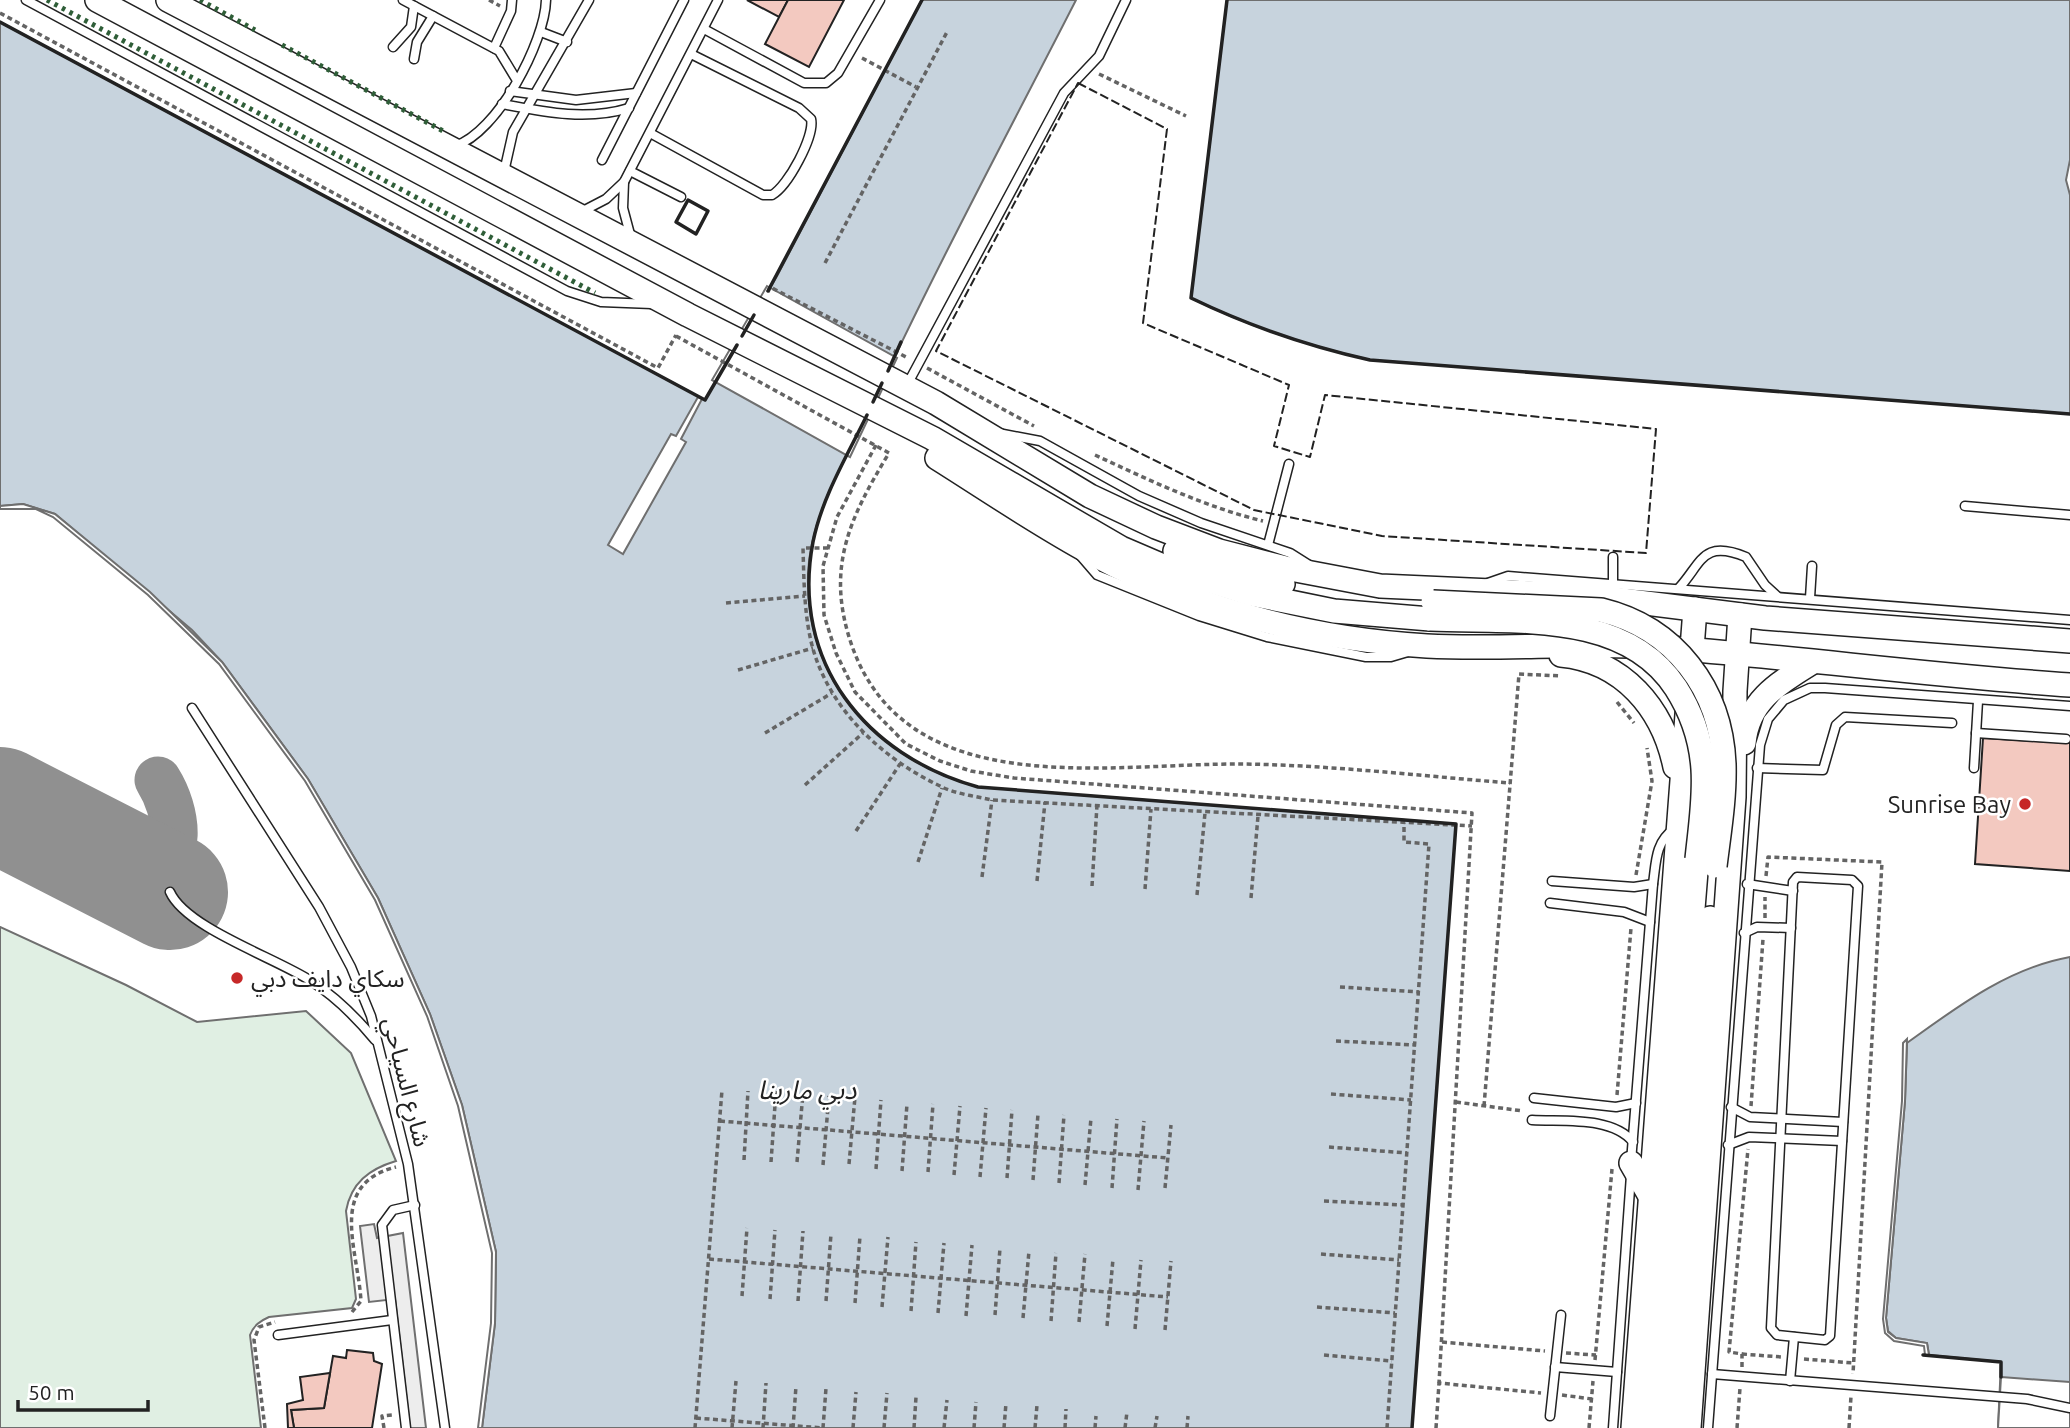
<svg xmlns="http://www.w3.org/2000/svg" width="2070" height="1428" viewBox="0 0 2070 1428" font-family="Ubuntu,'Noto Sans Arabic',sans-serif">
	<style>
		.green { fill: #e0efe3; stroke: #6f6f6f; stroke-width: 2 }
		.parking { fill: #ededed; stroke: #6f6f6f; stroke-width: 2 }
		.water { fill: #c7d3dd; stroke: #6f6f6f; stroke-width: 2 }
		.pier { fill: #fff; stroke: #6f6f6f; stroke-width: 2 }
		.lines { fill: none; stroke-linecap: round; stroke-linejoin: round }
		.taxiway { stroke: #909090; stroke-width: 47 }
		.runway { stroke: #909090; stroke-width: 116 }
		.building { fill: #f3c9c0; stroke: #222; stroke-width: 2 }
		.lane-casing { stroke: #222; stroke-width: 11 }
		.secondary-casing { stroke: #222; stroke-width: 26 }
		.path { stroke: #646464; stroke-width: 3.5; stroke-dasharray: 5 3.5; stroke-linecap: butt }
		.lane { stroke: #fff; stroke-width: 8 }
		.secondary { stroke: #fff; stroke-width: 23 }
		.secondary-bridge-casing { stroke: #222; stroke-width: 26; stroke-linecap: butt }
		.secondary-bridge { stroke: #fff; stroke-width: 23 }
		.hedge { stroke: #2f5e38; stroke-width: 5; stroke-dasharray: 3.5 5; stroke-linecap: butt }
		.fence { stroke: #222; stroke-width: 2; stroke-dasharray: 9 3.5; stroke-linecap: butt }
		.wall { stroke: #222; stroke-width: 3.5 }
		.poi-dot { fill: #c62828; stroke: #fff; stroke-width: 2.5 }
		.labels { text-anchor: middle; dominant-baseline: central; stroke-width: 5; stroke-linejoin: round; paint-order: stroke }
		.poi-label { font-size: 24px; fill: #222; stroke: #fff; text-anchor: end }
		.street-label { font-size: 24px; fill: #222; stroke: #fff }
		.water-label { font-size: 26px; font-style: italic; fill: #222; stroke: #fff }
	</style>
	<rect width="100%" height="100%" fill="#fff"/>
	<!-- green -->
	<path class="green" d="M0,927L126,985L197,1022L306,1011L351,1053L396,1161C369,1169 351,1183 346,1211L356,1299L352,1308L269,1317C260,1321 254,1325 250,1335L261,1428H0Z"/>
	<!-- parking -->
	<polygon class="parking" points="374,1224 377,1238 403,1233 426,1428 410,1428 395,1299 369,1302 360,1226"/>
	<!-- water -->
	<g class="water">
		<path d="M922,0H1076C1007,135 935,269 871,407C846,459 810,515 808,574C805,682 878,760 978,787L1456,824L1412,1428H482L495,1323L496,1252L462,1105L430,1014L378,898L308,779L222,662L192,630L55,514L23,504L0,506V22L705,400L777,276Z"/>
		<path d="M1227,0H2070V160L2066,180L2070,195V414L1370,360C1305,345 1251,327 1191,298Z"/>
		<path d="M2070,957V1428H1998L2001,1362L1929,1355L1927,1343L1896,1338L1888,1331L1886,1318L1905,1101L1907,1043C1957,1007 2008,968 2070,957Z"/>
	</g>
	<!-- pier -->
	<g class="pier">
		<polygon points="767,286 897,358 850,457 712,380"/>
		<polygon points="698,397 702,399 681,439 686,442 623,554 608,545 671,434 676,436"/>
		<polygon points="23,504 55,514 150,592 222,662 308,779 378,898 430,1014 462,1105 496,1252 495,1323 482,1428 478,1428 491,1323 492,1253 458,1106 427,1016 375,900 305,781 219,664 148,595 53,517 36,509 0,509 0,506"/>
		<polygon points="1907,1039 1905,1101 1886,1318 1888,1332 1896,1338 1927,1343 1929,1355 1925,1355 1924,1346 1894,1341 1885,1333 1883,1319 1902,1101 1903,1043"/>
		<polygon points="2001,1377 2070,1382 2070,1428 1998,1428"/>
	</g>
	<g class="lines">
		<!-- taxiway -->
		<g class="taxiway">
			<path d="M64,837C81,837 101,835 118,837C144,841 173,860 153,885L138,887L98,855"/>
			<path d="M143,876C187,865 177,810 158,780"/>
		</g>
		<!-- runway -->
		<polyline class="runway" points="0,805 170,892"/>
	</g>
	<!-- building -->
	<g class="building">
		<polygon points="747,0 788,0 779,17"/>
		<polygon points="788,0 844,0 809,67 765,44"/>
		<polygon points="1983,738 2070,743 2070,871 1975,864"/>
		<polygon points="347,1350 373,1353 374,1361 382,1364 372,1428 294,1428 291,1410 324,1408 333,1356 346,1358"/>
		<polygon points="330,1373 324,1408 291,1410 294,1428 288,1428 287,1404 303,1400 300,1377"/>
	</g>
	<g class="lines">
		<defs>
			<g id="lane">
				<polyline points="26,0 567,291 601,302 652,304"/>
				<polyline points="403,0 499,51 516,79"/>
				<polyline points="704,29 804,83 826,83 838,73 880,0"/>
				<polyline points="541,32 567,42"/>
				<polyline points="393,47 411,27 414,6"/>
				<polyline points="494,48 511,11 512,0"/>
				<polyline points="414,59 417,42 433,16"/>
				<polyline points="510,91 576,100 636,93"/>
				<path d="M502,104C544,112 587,121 629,108"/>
				<path d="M650,133L763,195H772C788,186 815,136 811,119L799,108L691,54"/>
				<path d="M455,146C497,133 545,42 546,0"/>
				<polyline points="602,160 684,0"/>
				<polyline points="630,171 681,197"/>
				<polyline points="504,172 513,132 589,0"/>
				<polyline points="624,182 623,208 631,238"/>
				<polyline points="581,212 606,199 624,182 718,0"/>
				<polyline points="907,385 1064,93 1099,56 1126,0"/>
				<polyline points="998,433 1040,441 1139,496 1201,523 1290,553 1309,565"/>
				<polyline points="1965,506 2070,515"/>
				<polyline points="1268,545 1289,464"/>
				<polyline points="1078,553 1097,575 1199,616 1267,637 1366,657 1391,657 1408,652"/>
				<polyline points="1613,557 1613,584"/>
				<polyline points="1482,585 1508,576 2070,620"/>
				<path d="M1679,588C1702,563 1702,539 1746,557L1765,585L1777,596"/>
				<polyline points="1810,598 1812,566"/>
				<polyline points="192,708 319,907 351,967 371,1016 408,1164 445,1428"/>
				<polyline points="1976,733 2066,739"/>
				<polyline points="1757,768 1823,770 1836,725 1845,717 1952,723"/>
				<polyline points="1974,768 1978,701"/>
				<polygon points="1797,877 1852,880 1858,886 1830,1336 1825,1340 1777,1335 1771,1328 1793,882"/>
				<polyline points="1552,881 1634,887 1653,884"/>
				<polyline points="1747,884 1793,891"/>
				<path d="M170,892C186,928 276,958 311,981C336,997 356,1017 375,1040"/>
				<polyline points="1550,903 1624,912 1650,922"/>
				<polyline points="1744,933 1757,927 1791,928"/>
				<polyline points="1534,1098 1616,1107 1636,1103"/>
				<polyline points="1731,1107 1750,1117 1843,1122"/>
				<path d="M1532,1120C1563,1122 1612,1116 1633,1142"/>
				<polyline points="1728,1145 1749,1137 1842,1141"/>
				<path d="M1631,1162L1653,884C1656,863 1655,842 1674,829"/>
				<polyline points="278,1335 392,1320"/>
				<polyline points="1555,1367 1617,1372"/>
				<polyline points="1712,1374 2027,1399 2070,1408"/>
				<polyline points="1790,1381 1794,1337"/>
				<polyline points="1550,1416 1561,1315"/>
				<polyline points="406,1428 382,1225 393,1210 415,1205"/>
				<polyline points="1613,1428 1631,1175"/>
				<polyline points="1708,1428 1760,745 1768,719 1784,700 1810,688 1825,688 2070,706"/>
			</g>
			<g id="secondary">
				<polyline points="97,0 688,315 932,438 1121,548 1163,566 1251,594 1334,611 1430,619"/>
				<polyline points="168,0 936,403 1090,496 1156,527 1219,551 1285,568 1380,586 1582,595 1765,618 2070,641"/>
				<path d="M937,458C988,490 1039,525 1093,554C1196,609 1310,639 1427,646C1504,650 1581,642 1658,647C1795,657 1932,676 2070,685"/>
				<polyline points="1175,551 1283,584"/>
				<path d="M1561,655C1623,661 1663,708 1675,767"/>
				<path d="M1744,743C1748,700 1779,683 1813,662"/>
				<polyline points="1631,1163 1650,1196"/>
				<polyline points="1633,1428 1695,609"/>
				<polyline points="1651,1428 1697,859"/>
				<polyline points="1672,1428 1673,1379 1710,918"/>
				<polyline points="1689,1428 1734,797 1735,691 1740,615"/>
			</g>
		</defs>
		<!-- lane casing -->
		<use href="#lane" class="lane-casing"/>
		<!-- secondary casing -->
		<use href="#secondary" class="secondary-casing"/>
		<!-- path -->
		<g class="path">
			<polyline points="489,0 500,6"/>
			<polyline points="0,13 658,368 676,335"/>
			<polyline points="862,58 916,87"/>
			<polyline points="1099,74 1186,116"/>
			<polyline points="825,263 947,32"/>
			<polyline points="768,292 770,287 908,358"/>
			<path d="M676,336L889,453C849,519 825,569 852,646C908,804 1110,763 1241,764C1330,765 1421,776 1510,783"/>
			<polyline points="927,368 1034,426"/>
			<polyline points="876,445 837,517 823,566 824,615 836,653 855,692 906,744 940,761 971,771 1014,778 1472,813 1439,1383"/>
			<path d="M1095,455C1149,480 1205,507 1263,521"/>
			<path d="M828,548H803C804,581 804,617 813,649C831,711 883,759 940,786C955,794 975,796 992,800L1472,826"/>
			<polyline points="726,603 805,596"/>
			<polyline points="738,670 813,648"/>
			<polyline points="1617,702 1634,723"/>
			<polyline points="765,733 832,693"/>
			<polyline points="805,785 863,733"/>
			<polyline points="856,831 900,764"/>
			<polyline points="918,862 942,788"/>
			<polyline points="1636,875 1652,781 1647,748"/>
			<polyline points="1766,876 1768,857 1882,862 1853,1374"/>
			<polyline points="982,877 992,800"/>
			<polyline points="1037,881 1045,802"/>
			<polyline points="1092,886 1097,805"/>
			<polyline points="1145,889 1151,809"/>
			<polyline points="1197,895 1205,813"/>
			<polyline points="1251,898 1258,816"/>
			<polyline points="1765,918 1765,897"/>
			<polyline points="1340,987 1419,992"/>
			<polyline points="1336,1041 1416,1045"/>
			<polyline points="1331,1094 1411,1100"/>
			<polyline points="1617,1095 1631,928"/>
			<polyline points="1456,1102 1523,1111"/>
			<polyline points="1484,1106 1519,674 1561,676"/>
			<polyline points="1751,1106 1763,939"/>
			<polyline points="720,1121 1168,1158"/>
			<polyline points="1329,1147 1407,1153"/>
			<polyline points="744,1160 748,1091"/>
			<polyline points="771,1162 776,1091"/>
			<polyline points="797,1162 803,1093"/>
			<polyline points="849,1164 855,1097"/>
			<polyline points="823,1165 829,1096"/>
			<polyline points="876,1169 881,1100"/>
			<polyline points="902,1171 907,1104"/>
			<polyline points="928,1172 933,1104"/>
			<polyline points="954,1175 960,1106"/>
			<polyline points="980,1177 986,1108"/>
			<polyline points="1007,1178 1012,1110"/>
			<polyline points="1033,1180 1038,1114"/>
			<polyline points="1059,1183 1064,1115"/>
			<polyline points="1085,1185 1091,1118"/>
			<polyline points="1112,1188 1117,1119"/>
			<polyline points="1165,1188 1171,1125"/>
			<polyline points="1138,1190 1144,1121"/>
			<polyline points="1324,1201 1403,1205"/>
			<polyline points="1321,1254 1399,1260"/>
			<polyline points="709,1259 1168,1297"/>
			<polyline points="742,1296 747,1228"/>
			<polyline points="770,1299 775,1230"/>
			<polyline points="798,1301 803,1231"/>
			<polyline points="826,1301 831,1234"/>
			<polyline points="855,1303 860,1236"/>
			<polyline points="882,1307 888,1237"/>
			<polyline points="1317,1307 1395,1313"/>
			<polyline points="911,1311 916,1242"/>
			<path d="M352,1312L361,1301C358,1249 327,1184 396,1167"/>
			<polyline points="938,1313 944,1243"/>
			<polyline points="995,1315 1000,1248"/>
			<polyline points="966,1316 972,1245"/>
			<polyline points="1023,1318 1029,1251"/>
			<polyline points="1051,1321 1056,1253"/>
			<polyline points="1079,1322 1085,1254"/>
			<polyline points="1107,1326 1113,1259"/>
			<polyline points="1135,1329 1141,1260"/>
			<polyline points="1165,1330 1171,1261"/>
			<polyline points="1442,1342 1545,1351"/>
			<polyline points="1566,1353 1596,1355"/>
			<polyline points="1742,1354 1782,1357"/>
			<polyline points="1324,1355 1392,1361"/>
			<polyline points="1804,1359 1853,1363"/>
			<polyline points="1595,1360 1612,1169"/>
			<polyline points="1742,1367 1742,1354 1729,1352 1748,1149"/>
			<polyline points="1562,1395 1592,1399"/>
			<polyline points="696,1418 823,1428"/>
			<polyline points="265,1428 254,1340 259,1327 275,1322"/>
			<polyline points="384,1428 382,1416 393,1415"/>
			<polyline points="695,1428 722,1090"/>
			<polyline points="732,1428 736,1381"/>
			<polyline points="763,1428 766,1383"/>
			<polyline points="793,1428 796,1386"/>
			<polyline points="823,1428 826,1388"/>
			<polyline points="853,1428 856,1392"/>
			<polyline points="884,1428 887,1393"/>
			<polyline points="914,1428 916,1397"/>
			<polyline points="944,1428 947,1400"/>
			<polyline points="974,1428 976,1402"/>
			<polyline points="1004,1428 1006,1403"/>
			<polyline points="1035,1428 1037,1405"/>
			<polyline points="1065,1428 1066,1409"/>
			<polyline points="1095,1428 1096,1416"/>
			<polyline points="1125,1428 1127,1412"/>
			<polyline points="1155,1428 1157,1416"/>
			<polyline points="1187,1428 1188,1416"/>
			<polyline points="1387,1428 1429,844 1404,842 1404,823"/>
			<polyline points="1436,1428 1439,1383 1541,1393"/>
			<polyline points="1589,1428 1593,1381"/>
			<polyline points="1737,1428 1740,1388"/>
			<polyline points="1849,1428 1851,1396"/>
		</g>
		<!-- lane -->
		<use href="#lane" class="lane"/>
		<!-- secondary -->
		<use href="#secondary" class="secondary"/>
		<defs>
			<g id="secondary-bridge">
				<path d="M1433,602L1601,610C1675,628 1721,689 1724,764C1725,798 1719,833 1715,866"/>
				<path d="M1430,619C1513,623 1625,609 1676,688C1692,713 1701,740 1703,769C1705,799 1700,829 1697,859"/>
			</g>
		</defs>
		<!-- secondary-bridge casing -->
		<use href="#secondary-bridge" class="secondary-bridge-casing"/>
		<!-- secondary-bridge -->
		<use href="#secondary-bridge" class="secondary-bridge"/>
		<!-- hedge -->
		<g class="hedge">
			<polyline points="47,0 595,293"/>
			<polyline points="200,0 255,30"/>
			<polyline points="282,45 445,132"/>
		</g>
		<!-- fence -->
		<polygon class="fence" points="1078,83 1167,129 1143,323 1289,385 1274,446 1310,457 1325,395 1656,429 1646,553 1382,536 1254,510 936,351"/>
		<!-- wall -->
		<g class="wall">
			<path d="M1227,0L1191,298C1249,326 1307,346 1370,360L2070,414"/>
			<polyline points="0,22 705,400 737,345"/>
			<polygon points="688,200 708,211 696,234 676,222"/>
			<polyline points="768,291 922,0"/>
			<polyline points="742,336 754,315"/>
			<polyline points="888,371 901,342"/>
			<polyline points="873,402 882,383"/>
			<path d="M867,415C847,456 822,497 813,542C790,662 866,756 978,787L1456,824L1412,1428"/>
			<polyline points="1923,1355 2001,1362 2001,1377"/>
		</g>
	</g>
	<!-- markers -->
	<g class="poi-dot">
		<circle cx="2025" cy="804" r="7"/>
		<circle cx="237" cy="978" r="7"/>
	</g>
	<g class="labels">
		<!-- poi labels -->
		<g class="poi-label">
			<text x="2011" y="804">Sunrise Bay</text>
			<text x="251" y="978" text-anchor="start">سكاي دايف دبي</text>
		</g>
		<!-- street labels -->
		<g class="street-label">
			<text transform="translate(407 1082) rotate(76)">شارع السياحي</text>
		</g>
		<!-- water labels -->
		<g class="water-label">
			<text x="807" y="1089">دبي مارينا</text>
		</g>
	</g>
	<!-- scale -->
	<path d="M18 1400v10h130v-10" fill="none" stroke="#222222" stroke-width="3.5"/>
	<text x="28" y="1400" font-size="21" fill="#222222" stroke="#ffffff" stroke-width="5" paint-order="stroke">50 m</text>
</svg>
